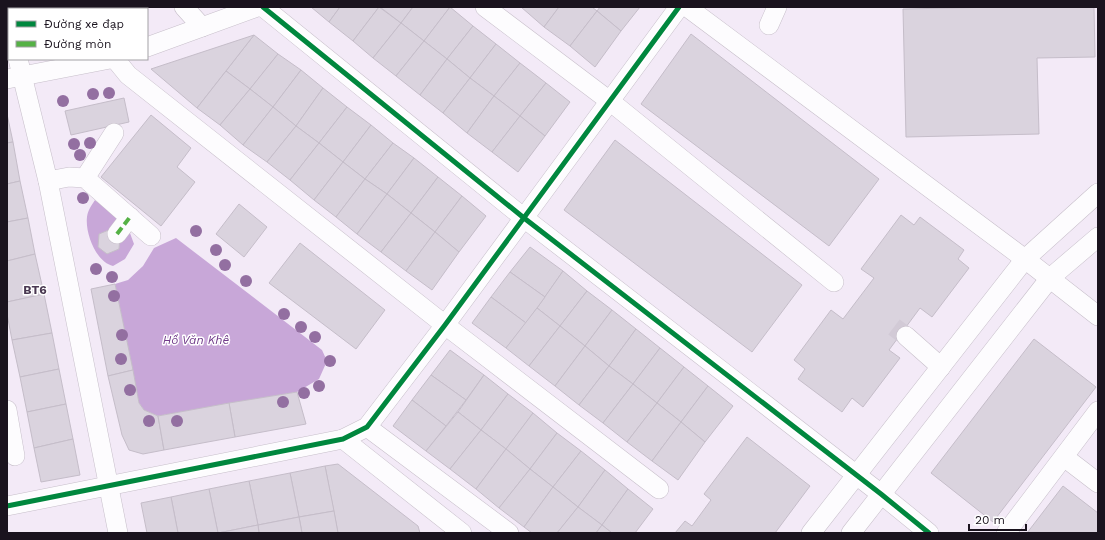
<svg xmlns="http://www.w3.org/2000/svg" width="1105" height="540" viewBox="0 0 1105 540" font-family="'Work Sans',sans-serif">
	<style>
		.water { fill: #c8a7d8 }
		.building { fill: #dad3de; stroke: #c5bdc9 }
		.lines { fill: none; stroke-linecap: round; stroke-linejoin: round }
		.minor-tunnel { stroke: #d2cad6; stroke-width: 19; stroke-dasharray: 19 10; stroke-linecap: butt }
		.minor-casing { stroke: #c7bfca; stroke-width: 20 }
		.minor { stroke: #fdfcfe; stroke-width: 19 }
		.quiet { stroke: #55b145; stroke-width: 4; stroke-dasharray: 8 4; stroke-linecap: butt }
		.cycleway-casing { stroke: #fff; stroke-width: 8 }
		.cycleway { stroke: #00873e; stroke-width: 5 }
		.tree { fill: #936fa1 }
		.labels { text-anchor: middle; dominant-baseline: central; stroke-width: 3; stroke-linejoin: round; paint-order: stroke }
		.neighbourhood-label { font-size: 12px; font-weight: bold; fill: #493851; stroke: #fff }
		.water-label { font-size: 12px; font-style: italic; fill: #713b8a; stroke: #fff }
	</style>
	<rect width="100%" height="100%" fill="#f3eaf7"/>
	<!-- water -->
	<g class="water">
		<path d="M95,200L127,225L134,244L125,259L113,266C96,262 85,233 87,217C88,210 91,206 95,200Z"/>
		<polygon points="176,238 322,350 327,361 319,379 297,392 158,416 144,410 139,403 115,284 128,280 143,266 154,248"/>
	</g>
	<!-- building -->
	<g class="building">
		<polygon points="311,7 340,7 329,22"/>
		<polygon points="340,7 379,7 353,41 329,22"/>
		<polygon points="379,7 401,23 373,58 353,41"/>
		<polygon points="380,7 413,7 401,23"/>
		<polygon points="413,7 450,7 424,41 401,23"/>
		<polygon points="450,7 473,26 447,59 424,41"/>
		<polygon points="521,7 559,7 544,27"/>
		<polygon points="559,7 592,7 597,11 570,46 544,27"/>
		<polygon points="600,7 640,7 621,31 597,11"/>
		<polygon points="1000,7 1094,7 1095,57 1037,58 1039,134 906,137 903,9"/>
		<polygon points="597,11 621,31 595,67 570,46"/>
		<polygon points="401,23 424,41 396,76 373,58"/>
		<polygon points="473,26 496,44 470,78 447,59"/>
		<polygon points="691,34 879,179 829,246 641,104"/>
		<polygon points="254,35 278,54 250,89 226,71"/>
		<polygon points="254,35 197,108 151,69"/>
		<polygon points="424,41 447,59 420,95 396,76"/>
		<polygon points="496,44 520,63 494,96 470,78"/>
		<polygon points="278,54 301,70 273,107 250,89"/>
		<polygon points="447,59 470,78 443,113 420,95"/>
		<polygon points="520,63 546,83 520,116 494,96"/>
		<polygon points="301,70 323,88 296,126 273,107"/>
		<polygon points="226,71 250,89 220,125 197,108"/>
		<polygon points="470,78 494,96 467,133 443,113"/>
		<polygon points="546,83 570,102 545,136 520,116"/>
		<polygon points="323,88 347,107 319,143 296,126"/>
		<polygon points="250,89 273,107 243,145 220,125"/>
		<polygon points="494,96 520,116 492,152 467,133"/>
		<polygon points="124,98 129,122 71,135 65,111"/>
		<polygon points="273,107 296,126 267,162 243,145"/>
		<polygon points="347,107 371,125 343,162 319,143"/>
		<polygon points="7,114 13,142 7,143"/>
		<polygon points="151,115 191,148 177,167 195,182 161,226 101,177"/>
		<polygon points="520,116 545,136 518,172 492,152"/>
		<polygon points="371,125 393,143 365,179 343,162"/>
		<polygon points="296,126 319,143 290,180 267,162"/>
		<polygon points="615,140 802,285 752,352 564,210"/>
		<polygon points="13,142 20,181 7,184 7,143"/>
		<polygon points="319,143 343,162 314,200 290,180"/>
		<polygon points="393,143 414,158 387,194 365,179"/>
		<polygon points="414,158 438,177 411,213 387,194"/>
		<polygon points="343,162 365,179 336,217 314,200"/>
		<polygon points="438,177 462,196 435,232 411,213"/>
		<polygon points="365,179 387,194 357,234 336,217"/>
		<polygon points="20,181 28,218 7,222 7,184"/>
		<polygon points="387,194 411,213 381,252 357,234"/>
		<polygon points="462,196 486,216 459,252 435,232"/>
		<polygon points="239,204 267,227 244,257 216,234"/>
		<polygon points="411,213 435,232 406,271 381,252"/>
		<polygon points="901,215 914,225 920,217 964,250 958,259 969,268 932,317 920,308 889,350 900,358 863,407 852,398 842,412 798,379 805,369 794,360 831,310 843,319 874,278 861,269"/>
		<polygon points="28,218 35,254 7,261 7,222"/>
		<polygon points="111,229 120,237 119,249 107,254 98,247 99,234"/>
		<polygon points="435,232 459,252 432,290 406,271"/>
		<polygon points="300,243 385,310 356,349 269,283"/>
		<polygon points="530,247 563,271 545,297 510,272"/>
		<polygon points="35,254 44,294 7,302 7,261"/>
		<polygon points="563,271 587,291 560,326 537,308"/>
		<polygon points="510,272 545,297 526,323 491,297"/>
		<polygon points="115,284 133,370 108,376 91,289"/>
		<polygon points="587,291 612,310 585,346 560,326"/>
		<polygon points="44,294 52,333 12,340 7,314 7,302"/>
		<polygon points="491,297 526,323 506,348 472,323"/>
		<polygon points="537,308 560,326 529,366 506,348"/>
		<polygon points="612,310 636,329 609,366 585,346"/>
		<polygon points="560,326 585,346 555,386 529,366"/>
		<polygon points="636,329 660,348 633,384 609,366"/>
		<polygon points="52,333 59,369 20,377 12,340"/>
		<polygon points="1034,339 1096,387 993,522 931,473"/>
		<polygon points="585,346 609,366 579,405 555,386"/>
		<polygon points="660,348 684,367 657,403 633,384"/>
		<polygon points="450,350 484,375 466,400 431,375"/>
		<polygon points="609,366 633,384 603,423 579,405"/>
		<polygon points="684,367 708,386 681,422 657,403"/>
		<polygon points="59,369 66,404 27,412 20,377"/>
		<polygon points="133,370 139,403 144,410 158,416 164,450 143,454 129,450 122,435 108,376"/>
		<polygon points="431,375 466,400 446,426 412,400"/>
		<polygon points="484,375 508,394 481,430 458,412"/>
		<polygon points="633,384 657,403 627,442 603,423"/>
		<polygon points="708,386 733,406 705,442 681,422"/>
		<polygon points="297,392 306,424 235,437 229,403"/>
		<polygon points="508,394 533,413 506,449 481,430"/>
		<polygon points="412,400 446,426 426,451 393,426"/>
		<polygon points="229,403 235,437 164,450 158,416"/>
		<polygon points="657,403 681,422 652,461 627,442"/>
		<polygon points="66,404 73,439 34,448 27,412"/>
		<polygon points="458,412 481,430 450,469 426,451"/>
		<polygon points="533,413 557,433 530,469 506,449"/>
		<polygon points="681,422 705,442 678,480 652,461"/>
		<polygon points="481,430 506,449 476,489 450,469"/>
		<polygon points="557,433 581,451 553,487 530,469"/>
		<polygon points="747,437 810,486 775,533 675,533 685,521 692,526 711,500 704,494"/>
		<polygon points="73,439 80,475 41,482 34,448"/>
		<polygon points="506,449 530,469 499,508 476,489"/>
		<polygon points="581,451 605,470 578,507 553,487"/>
		<polygon points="338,464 418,526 420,533 338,533 325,466"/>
		<polygon points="325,466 334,511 299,517 290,473"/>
		<polygon points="530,469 553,487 524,527 499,508"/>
		<polygon points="605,470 628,489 602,525 578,507"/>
		<polygon points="290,473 299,517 258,525 249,481"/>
		<polygon points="249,481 258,525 218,533 209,489"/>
		<polygon points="1063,486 1098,513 1098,533 1027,533"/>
		<polygon points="553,487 578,507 557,533 532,533 524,527"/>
		<polygon points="209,489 218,533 178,533 171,497"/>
		<polygon points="628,489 653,509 635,533 612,533 602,525"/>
		<polygon points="171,497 178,533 147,533 141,503"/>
		<polygon points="578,507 602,525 596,533 557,533"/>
		<polygon points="334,511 338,533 302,533 299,517"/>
		<polygon points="299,517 302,533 259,533 258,525"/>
		<polygon points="258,525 259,533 218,533"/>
		<polygon points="602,525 612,533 596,533"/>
	</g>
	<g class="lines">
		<!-- minor-tunnel -->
		<polyline class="minor-tunnel" points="894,327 906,336"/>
		<defs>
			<g id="minor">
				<polyline points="70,7 72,9"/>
				<polyline points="184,7 202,27"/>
				<polyline points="263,7 524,218 881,494 929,533"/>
				<polyline points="485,7 611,102 834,282"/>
				<polyline points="687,7 1025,259 1098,316"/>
				<polyline points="7,8 9,17"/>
				<polyline points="769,25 777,7"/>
				<polyline points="147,47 257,7"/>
				<polyline points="18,59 48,181 118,533"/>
				<polyline points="115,59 128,75 445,325 659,489"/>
				<polyline points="7,79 110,59"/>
				<polyline points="85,178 114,133"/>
				<polyline points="48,181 69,177 85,178 151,236"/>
				<polyline points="117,234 130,217"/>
				<polyline points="906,336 941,367"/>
				<polyline points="7,410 15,456"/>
				<polyline points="367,427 509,533"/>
				<polyline points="343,439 462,533"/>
				<polyline points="1064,457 1098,483"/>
				<polyline points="7,506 343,439 367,427 445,325 679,7"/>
				<polyline points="811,533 1025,259 1098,193"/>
				<polyline points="851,533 1050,278 1098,237"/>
				<polyline points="1006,533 1098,411"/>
			</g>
		</defs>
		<!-- minor casing -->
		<use href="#minor" class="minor-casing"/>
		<!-- minor -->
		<use href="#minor" class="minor"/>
		<!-- quiet -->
		<polyline class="quiet" points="117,234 130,217"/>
		<defs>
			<g id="cycleway">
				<polyline points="263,7 524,218 881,494 929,533"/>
				<polyline points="7,506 343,439 367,427 445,325 679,7"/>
			</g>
		</defs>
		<!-- cycleway casing -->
		<use href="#cycleway" class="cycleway-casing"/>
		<!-- cycleway -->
		<use href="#cycleway" class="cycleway"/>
	</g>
	<!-- trees -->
	<g class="tree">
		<circle cx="109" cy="93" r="6"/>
		<circle cx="93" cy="94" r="6"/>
		<circle cx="63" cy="101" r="6"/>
		<circle cx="90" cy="143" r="6"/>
		<circle cx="74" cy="144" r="6"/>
		<circle cx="80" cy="155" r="6"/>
		<circle cx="83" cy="198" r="6"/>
		<circle cx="196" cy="231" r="6"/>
		<circle cx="216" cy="250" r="6"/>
		<circle cx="225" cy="265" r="6"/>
		<circle cx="96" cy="269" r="6"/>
		<circle cx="112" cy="277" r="6"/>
		<circle cx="246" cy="281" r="6"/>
		<circle cx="114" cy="296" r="6"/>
		<circle cx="284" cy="314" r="6"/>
		<circle cx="301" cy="327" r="6"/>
		<circle cx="122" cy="335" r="6"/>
		<circle cx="315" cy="337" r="6"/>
		<circle cx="121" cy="359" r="6"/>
		<circle cx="330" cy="361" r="6"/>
		<circle cx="319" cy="386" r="6"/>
		<circle cx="130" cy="390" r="6"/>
		<circle cx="304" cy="393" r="6"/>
		<circle cx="283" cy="402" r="6"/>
		<circle cx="149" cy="421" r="6"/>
		<circle cx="177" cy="421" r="6"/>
	</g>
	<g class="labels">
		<!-- neighbourhood labels -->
		<g class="neighbourhood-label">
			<text x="35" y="290">BT6</text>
		</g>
		<!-- water labels -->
		<g class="water-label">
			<text x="196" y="340">Hồ Văn Khê</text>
		</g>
	</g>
	<!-- border -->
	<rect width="1105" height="540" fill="none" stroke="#1a131e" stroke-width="16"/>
	<!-- legend -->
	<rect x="8" y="8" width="140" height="52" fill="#ffffff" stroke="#a3a1a5"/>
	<rect x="16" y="21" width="20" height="6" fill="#00873e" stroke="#a3a1a5"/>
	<text x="44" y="28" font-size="12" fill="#1a131e">Đường xe đạp</text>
	<rect x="16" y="41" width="20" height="6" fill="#55b145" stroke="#a3a1a5"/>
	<text x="44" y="48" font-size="12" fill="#1a131e">Đường mòn</text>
	<!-- scale -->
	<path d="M969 524v6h57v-6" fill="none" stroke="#1a131e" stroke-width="2"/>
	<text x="975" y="524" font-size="12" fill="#1a131e" stroke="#ffffff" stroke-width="3" paint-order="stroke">20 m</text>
</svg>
